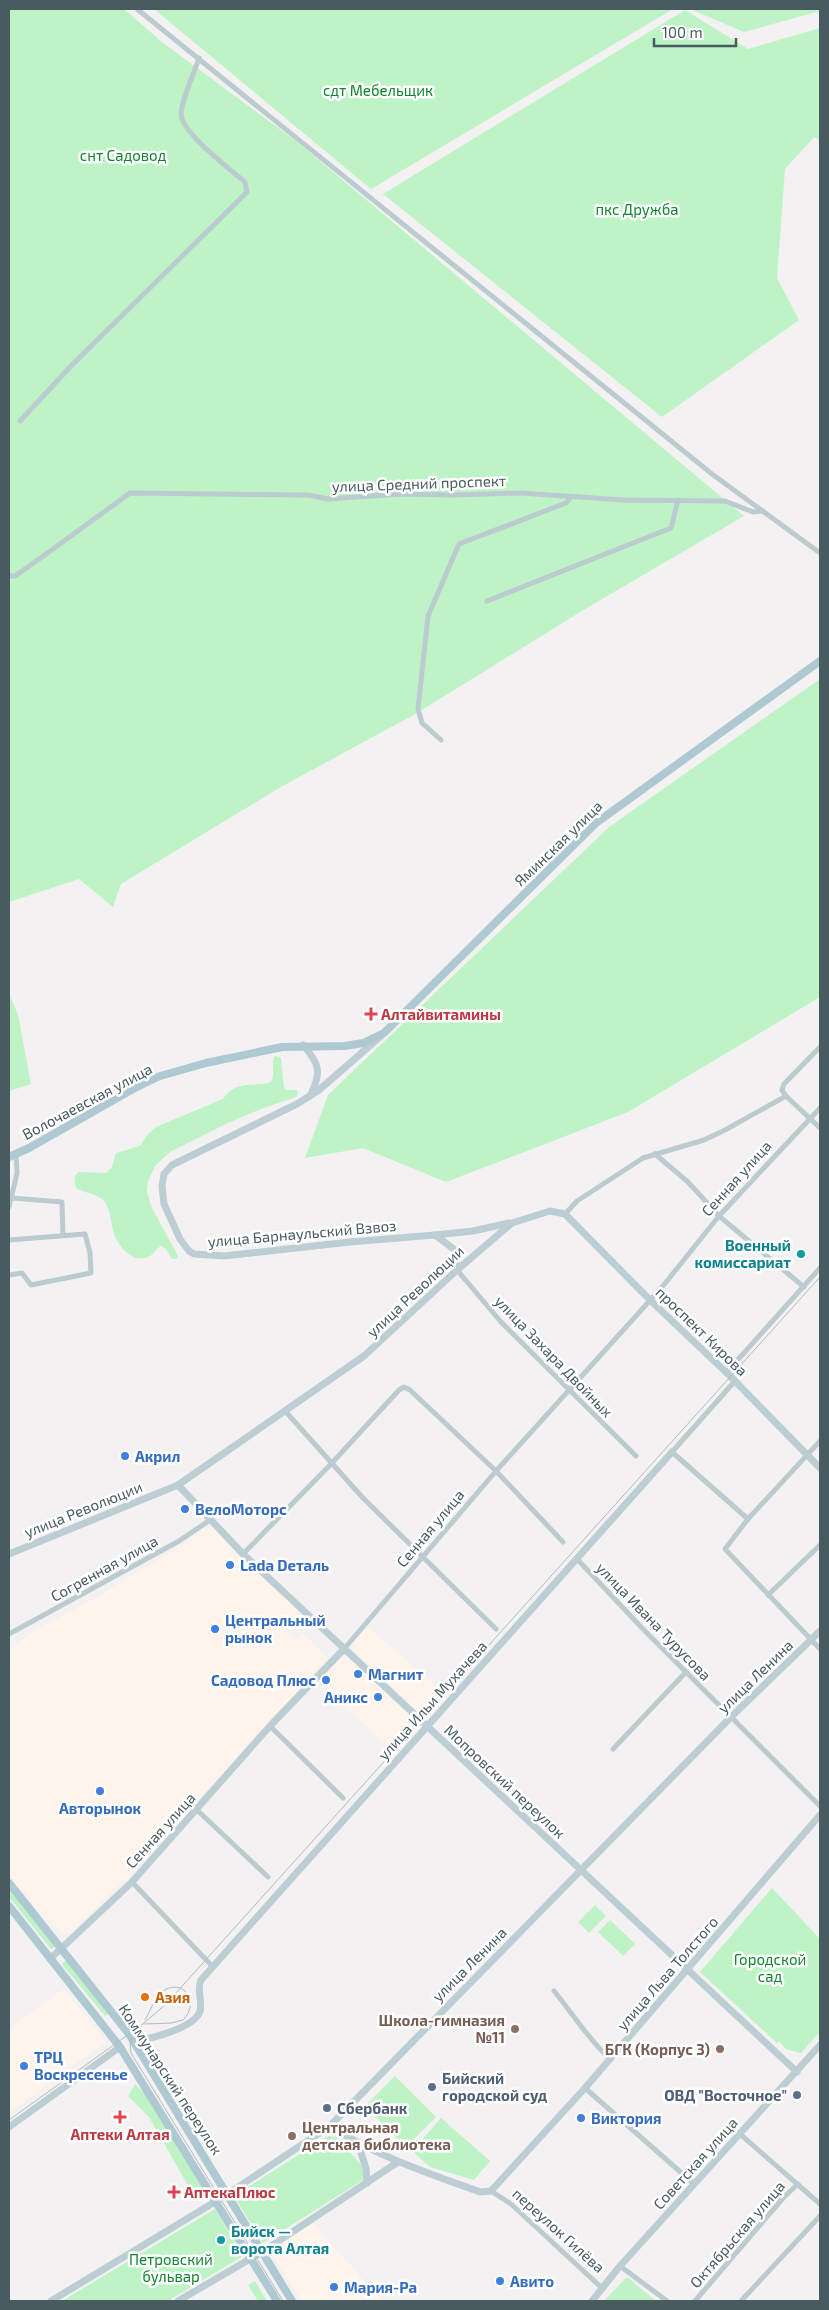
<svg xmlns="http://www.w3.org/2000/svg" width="829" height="2310" viewBox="0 0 829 2310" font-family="'Exo 2',sans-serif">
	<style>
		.commercial { fill: #fef4ec }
		.green { fill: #bef3c6 }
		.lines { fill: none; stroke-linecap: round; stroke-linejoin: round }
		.street { stroke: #bbcbcf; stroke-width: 5 }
		.secondary { stroke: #bccdd4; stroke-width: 7 }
		.primary { stroke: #afc9d2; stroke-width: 8 }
		.tram { stroke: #b3b9bc; stroke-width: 1 }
		.health-dot { fill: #e0444e; stroke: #fff; stroke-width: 2 }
		.culture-dot { fill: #0f9aa8; stroke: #fff; stroke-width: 2 }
		.shop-dot { fill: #3f7fe0; stroke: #fff; stroke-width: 2 }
		.food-dot { fill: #e8710a; stroke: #fff; stroke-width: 2 }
		.education-dot { fill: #8d6e63; stroke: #fff; stroke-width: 2 }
		.service-dot { fill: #5c6f8a; stroke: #fff; stroke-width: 2 }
		.labels { text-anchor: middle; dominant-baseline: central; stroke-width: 5; stroke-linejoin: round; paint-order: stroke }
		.park-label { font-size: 15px; fill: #10842f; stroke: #fff }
		.street-label { font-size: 15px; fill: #475b61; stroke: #fff }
		.health-label { font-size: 15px; font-weight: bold; fill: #be3a42; stroke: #fff; text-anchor: start }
		.culture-label { font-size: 15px; font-weight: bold; fill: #0d838f; stroke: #fff; text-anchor: end }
		.shop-label { font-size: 15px; font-weight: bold; fill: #366cbe; stroke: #fff; text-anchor: start }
		.food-label { font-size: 15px; font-weight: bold; fill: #c56008; stroke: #fff; text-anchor: start }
		.education-label { font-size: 15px; font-weight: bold; fill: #785e54; stroke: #fff; text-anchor: end }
		.service-label { font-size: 15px; font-weight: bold; fill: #4e5e75; stroke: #fff; text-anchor: start }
	</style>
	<rect width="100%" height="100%" fill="#f4f1f2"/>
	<!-- commercial -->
	<g class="commercial">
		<polygon points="207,1527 212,1527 299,1611 289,1622 285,1631 295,1640 302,1633 327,1658 130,1875 70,1932 62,1932 49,1923 9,1873 9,1651 32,1632 96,1598 184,1544"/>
		<polygon points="368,1627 442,1691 424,1711 418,1711 353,1649 352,1644"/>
		<polygon points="342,1655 346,1655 411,1718 412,1722 389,1748 318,1680"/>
		<polygon points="64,1989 106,2042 9,2113 9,2033 17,2022"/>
		<polygon points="313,2223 382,2301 302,2301 271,2254 272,2249"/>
	</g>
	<!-- green -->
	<g class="green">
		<polygon points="9,9 124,9 162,42 296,141 744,516 585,609 417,713 279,788 121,884 113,907 79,879 9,902"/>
		<polygon points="154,9 673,9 371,189"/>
		<polygon points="690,9 820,9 820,11 744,32"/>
		<polygon points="685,10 748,49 820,28 820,141 814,137 785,169 777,278 799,320 662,417 383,194"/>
		<polygon points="820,679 820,997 628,1112 446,1182 363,1148 305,1158 328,1095 609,827"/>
		<polygon points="9,993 18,1015 31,1084 9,1091"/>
		<path d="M275,1056L281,1058L284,1088L286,1090H297L298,1094L296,1097L261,1109L228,1123L170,1152L155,1166L148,1181L147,1191L151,1206L178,1256L176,1259H172L166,1249L161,1246C156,1248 154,1254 150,1256C135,1265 119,1248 114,1234C111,1223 111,1211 104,1201C99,1194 84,1193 76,1188L74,1178L78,1172L106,1173L112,1167L116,1153L140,1146L148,1134L156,1127L223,1099C237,1079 253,1088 271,1082C276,1073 270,1065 275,1056Z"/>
		<polygon points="9,1888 55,1946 51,1949 9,1897"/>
		<polygon points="772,1888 820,1939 820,2032 801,2053 786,2049 779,2041 777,2043 700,1972"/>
		<polygon points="595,1905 606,1916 589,1933 578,1922"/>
		<polygon points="610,1920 635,1944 623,1956 598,1932"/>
		<polygon points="66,1960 109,2013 105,2016 62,1964"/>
		<polygon points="395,2076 436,2117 406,2147 365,2106"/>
		<polygon points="135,2084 146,2095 204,2190 194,2196 149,2117 128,2096"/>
		<polygon points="441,2118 490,2161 474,2180 430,2167 412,2151"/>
		<polygon points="328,2136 337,2137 363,2167 365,2173 363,2180 263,2243 234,2196"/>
		<polygon points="215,2209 243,2256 168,2301 62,2301"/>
		<polygon points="627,2277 656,2301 604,2301"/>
		<polygon points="255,2281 267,2301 258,2301 248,2285"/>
	</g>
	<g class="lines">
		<!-- street -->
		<g class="street">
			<polyline points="137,9 712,474 820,553"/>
			<path d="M20,421L71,366L247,192L245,182C231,170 181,132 181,114C182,98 194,74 199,58"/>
			<polyline points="9,576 15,576 42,557 130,493 308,495 328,499 401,494 453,495 521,493 623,500 725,501 753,512 763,511"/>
			<polyline points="487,601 671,528 678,500"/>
			<polyline points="441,740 422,723 418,709 428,616 459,544 566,503 571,497"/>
			<polyline points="786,1096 820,1128"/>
			<polyline points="655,1154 688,1182 719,1216 804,1287"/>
			<polyline points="12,1198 62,1202 63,1234"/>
			<polyline points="9,1207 17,1173 16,1154"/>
			<polyline points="565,1214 577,1201 643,1158 704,1140 725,1130 786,1096 782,1090 784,1084 820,1047"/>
			<polyline points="9,1240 85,1234 90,1253 91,1273 31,1285 22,1273 9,1275"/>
			<polyline points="457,1270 501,1322 636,1456"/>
			<polyline points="726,1373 820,1268"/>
			<polyline points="735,1381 672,1452 748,1519"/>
			<polyline points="286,1412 363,1498 496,1629"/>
			<polyline points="820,1441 748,1519 725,1549 820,1649"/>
			<polyline points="243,1554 331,1464 399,1390 404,1387 410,1390 496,1471 563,1542"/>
			<polyline points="577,1559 643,1629 820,1806"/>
			<polyline points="768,1595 820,1545"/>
			<polyline points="9,1634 179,1541 210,1520"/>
			<polyline points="344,1649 496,1471 663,1286 719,1216 820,1108"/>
			<polyline points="270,1726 343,1798"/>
			<polyline points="613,1749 686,1672"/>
			<polyline points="197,1810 268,1877"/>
			<polyline points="132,1882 213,1967"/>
			<path d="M554,1991C573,2014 588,2039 610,2059"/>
			<polyline points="585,2088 694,2184"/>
			<polyline points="740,2134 820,2204"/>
			<polyline points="491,2191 511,2204 603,2289"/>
			<polyline points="620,2266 667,2301"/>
			<polyline points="695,2301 784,2197 798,2184"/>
			<polyline points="741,2301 820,2216"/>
		</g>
		<!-- secondary -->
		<g class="secondary">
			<polyline points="381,1036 319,1090 297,1104 172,1165 164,1174 162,1186 164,1204 180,1239 189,1251 194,1254 224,1256 350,1242 435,1235 455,1250 457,1270"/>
			<path d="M303,1045C320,1064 322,1073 310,1096"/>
			<polyline points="435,1235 473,1231 509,1223"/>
			<polyline points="178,1485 243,1554 797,2072"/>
			<polyline points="9,1554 178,1485 364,1356 457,1270 512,1223 550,1211 565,1214 650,1300 730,1376 820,1468"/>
			<polyline points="51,1958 132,1882 270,1726 344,1649"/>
			<path d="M134,2041C150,2039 195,2028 200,2011C203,2000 196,1990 201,1980L672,1452"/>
			<path d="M330,2126C376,2156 428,2173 480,2192L491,2191L585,2088L820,1815"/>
			<polyline points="9,2127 120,2047"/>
			<polyline points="358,2144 366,2168 367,2183"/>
			<polyline points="51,2301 223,2197 330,2126 731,1717 820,1631"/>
			<polyline points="178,2301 262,2252 398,2162"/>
			<polyline points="592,2301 620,2266 820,2045"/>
		</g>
		<!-- primary -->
		<g class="primary">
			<polyline points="9,1157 29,1148 133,1089 160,1076 206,1063 282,1047 345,1046 363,1043 384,1033 596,823 820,661"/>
			<polyline points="9,1883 129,2034 292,2301"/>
			<polyline points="9,1906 120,2047 277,2301"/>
		</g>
		<!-- tram -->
		<g class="tram">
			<path d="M145,2024L171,2023L183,2020C193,2010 193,1996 181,1988C158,1983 154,2005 145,2020"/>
			<polyline points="134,2031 130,2041 131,2053 283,2301"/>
			<polyline points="9,2120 143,2024 166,2004 820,1277"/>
		</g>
	</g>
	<!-- markers -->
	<g class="health-dot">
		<path d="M368.5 1006.5h5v5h5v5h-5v5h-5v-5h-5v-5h5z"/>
		<path d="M117.5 2109.5h5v5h5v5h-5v5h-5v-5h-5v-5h5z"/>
		<path d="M171.5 2184.5h5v5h5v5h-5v5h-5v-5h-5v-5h5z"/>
	</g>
	<g class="culture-dot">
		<circle cx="801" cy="1254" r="5"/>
		<circle cx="221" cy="2240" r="5"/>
	</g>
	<g class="shop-dot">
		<circle cx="125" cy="1456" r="5"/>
		<circle cx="185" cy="1509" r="5"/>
		<circle cx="230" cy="1565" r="5"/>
		<circle cx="215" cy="1629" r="5"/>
		<circle cx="358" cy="1674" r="5"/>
		<circle cx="326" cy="1680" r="5"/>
		<circle cx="378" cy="1697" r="5"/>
		<circle cx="100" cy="1791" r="5"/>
		<circle cx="24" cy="2066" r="5"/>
		<circle cx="581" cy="2118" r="5"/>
		<circle cx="500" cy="2281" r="5"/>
		<circle cx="334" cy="2287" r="5"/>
	</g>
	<circle class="food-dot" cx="145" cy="1997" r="5"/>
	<g class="education-dot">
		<circle cx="515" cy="2029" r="5"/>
		<circle cx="720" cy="2049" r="5"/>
		<circle cx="292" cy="2136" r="5"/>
	</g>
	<g class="service-dot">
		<circle cx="432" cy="2087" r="5"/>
		<circle cx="797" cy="2095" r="5"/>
		<circle cx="327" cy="2108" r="5"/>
	</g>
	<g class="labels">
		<!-- park labels -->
		<g class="park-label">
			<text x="378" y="90">сдт Мебельщик</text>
			<text x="123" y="155">снт Садовод</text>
			<text x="637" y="209">пкс Дружба</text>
			<text x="770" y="1959">Городской<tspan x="770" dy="17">сад</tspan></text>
			<text x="171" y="2259">Петровский<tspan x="171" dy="17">бульвар</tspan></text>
		</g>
		<!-- street labels -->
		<g class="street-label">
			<text transform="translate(419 483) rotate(-2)">улица Средний проспект</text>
			<text transform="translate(558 843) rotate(-44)">Яминская улица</text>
			<text transform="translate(87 1101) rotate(-28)">Волочаевская улица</text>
			<text transform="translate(736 1178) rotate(-48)">Сенная улица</text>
			<text transform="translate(302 1233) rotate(-5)">улица Барнаульский Взвоз</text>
			<text transform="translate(415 1291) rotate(-43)">улица Революции</text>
			<text transform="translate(702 1331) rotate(44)">проспект Кирова</text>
			<text transform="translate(554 1356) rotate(46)">улица Захара Двойных</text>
			<text transform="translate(83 1509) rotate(-22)">улица Революции</text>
			<text transform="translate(430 1528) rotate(-50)">Сенная улица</text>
			<text transform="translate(104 1568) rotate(-29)">Согренная улица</text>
			<text transform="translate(654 1621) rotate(46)">улица Ивана Турусова</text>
			<text transform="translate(755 1676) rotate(-44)">улица Ленина</text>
			<text transform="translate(432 1700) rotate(-48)">улица Ильи Мухачева</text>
			<text transform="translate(505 1781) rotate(43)">Мопровский переулок</text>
			<text transform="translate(160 1830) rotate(-48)">Сенная улица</text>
			<text transform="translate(469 1964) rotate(-45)">улица Ленина</text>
			<text transform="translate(667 1973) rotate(-49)">улица Льва Толстого</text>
			<text transform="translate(171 2079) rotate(57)">Коммунарский переулок</text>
			<text transform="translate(695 2163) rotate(-48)">Советская улица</text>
			<text transform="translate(559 2230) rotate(42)">переулок Гилёва</text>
			<text transform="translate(737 2234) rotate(-49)">Октябрьская улица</text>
		</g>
		<!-- health labels -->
		<g class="health-label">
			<text x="381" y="1014">Алтайвитамины</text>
			<text x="120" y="2134" text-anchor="middle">Аптеки Алтая</text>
			<text x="184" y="2192">АптекаПлюс</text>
		</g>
		<!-- culture labels -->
		<g class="culture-label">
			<text x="791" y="1245">Военный<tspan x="791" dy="17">комиссариат</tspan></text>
			<text x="231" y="2231" text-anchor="start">Бийск —<tspan x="231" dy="17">ворота Алтая</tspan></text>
		</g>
		<!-- shop labels -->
		<g class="shop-label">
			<text x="135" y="1456">Акрил</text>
			<text x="195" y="1509">ВелоМоторс</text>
			<text x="240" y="1565">Lada Dеталь</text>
			<text x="225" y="1620">Центральный<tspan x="225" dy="17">рынок</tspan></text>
			<text x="368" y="1674">Магнит</text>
			<text x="316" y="1680" text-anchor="end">Садовод Плюс</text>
			<text x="368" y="1697" text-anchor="end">Аникс</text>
			<text x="100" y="1808" text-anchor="middle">Авторынок</text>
			<text x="34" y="2057">ТРЦ<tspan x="34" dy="17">Воскресенье</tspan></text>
			<text x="591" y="2118">Виктория</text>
			<text x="510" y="2281">Авито</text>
			<text x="344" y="2287">Мария-Ра</text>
		</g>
		<!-- food labels -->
		<g class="food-label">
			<text x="155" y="1997">Азия</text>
		</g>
		<!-- education labels -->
		<g class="education-label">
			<text x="505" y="2020">Школа-гимназия<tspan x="505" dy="17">№11</tspan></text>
			<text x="710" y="2049">БГК (Корпус 3)</text>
			<text x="302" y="2127" text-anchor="start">Центральная<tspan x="302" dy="17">детская библиотека</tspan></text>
		</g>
		<!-- service labels -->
		<g class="service-label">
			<text x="442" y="2078">Бийский<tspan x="442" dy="17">городской суд</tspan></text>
			<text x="787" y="2095" text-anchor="end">ОВД "Восточное"</text>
			<text x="337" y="2108">Сбербанк</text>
		</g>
	</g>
	<!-- border -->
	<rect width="829" height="2310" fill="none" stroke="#475b61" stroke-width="20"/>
	<!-- scale -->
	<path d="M654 38v8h82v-8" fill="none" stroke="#475b61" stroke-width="2.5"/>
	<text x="662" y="38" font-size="15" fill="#475b61" stroke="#ffffff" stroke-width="4" paint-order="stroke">100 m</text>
</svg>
